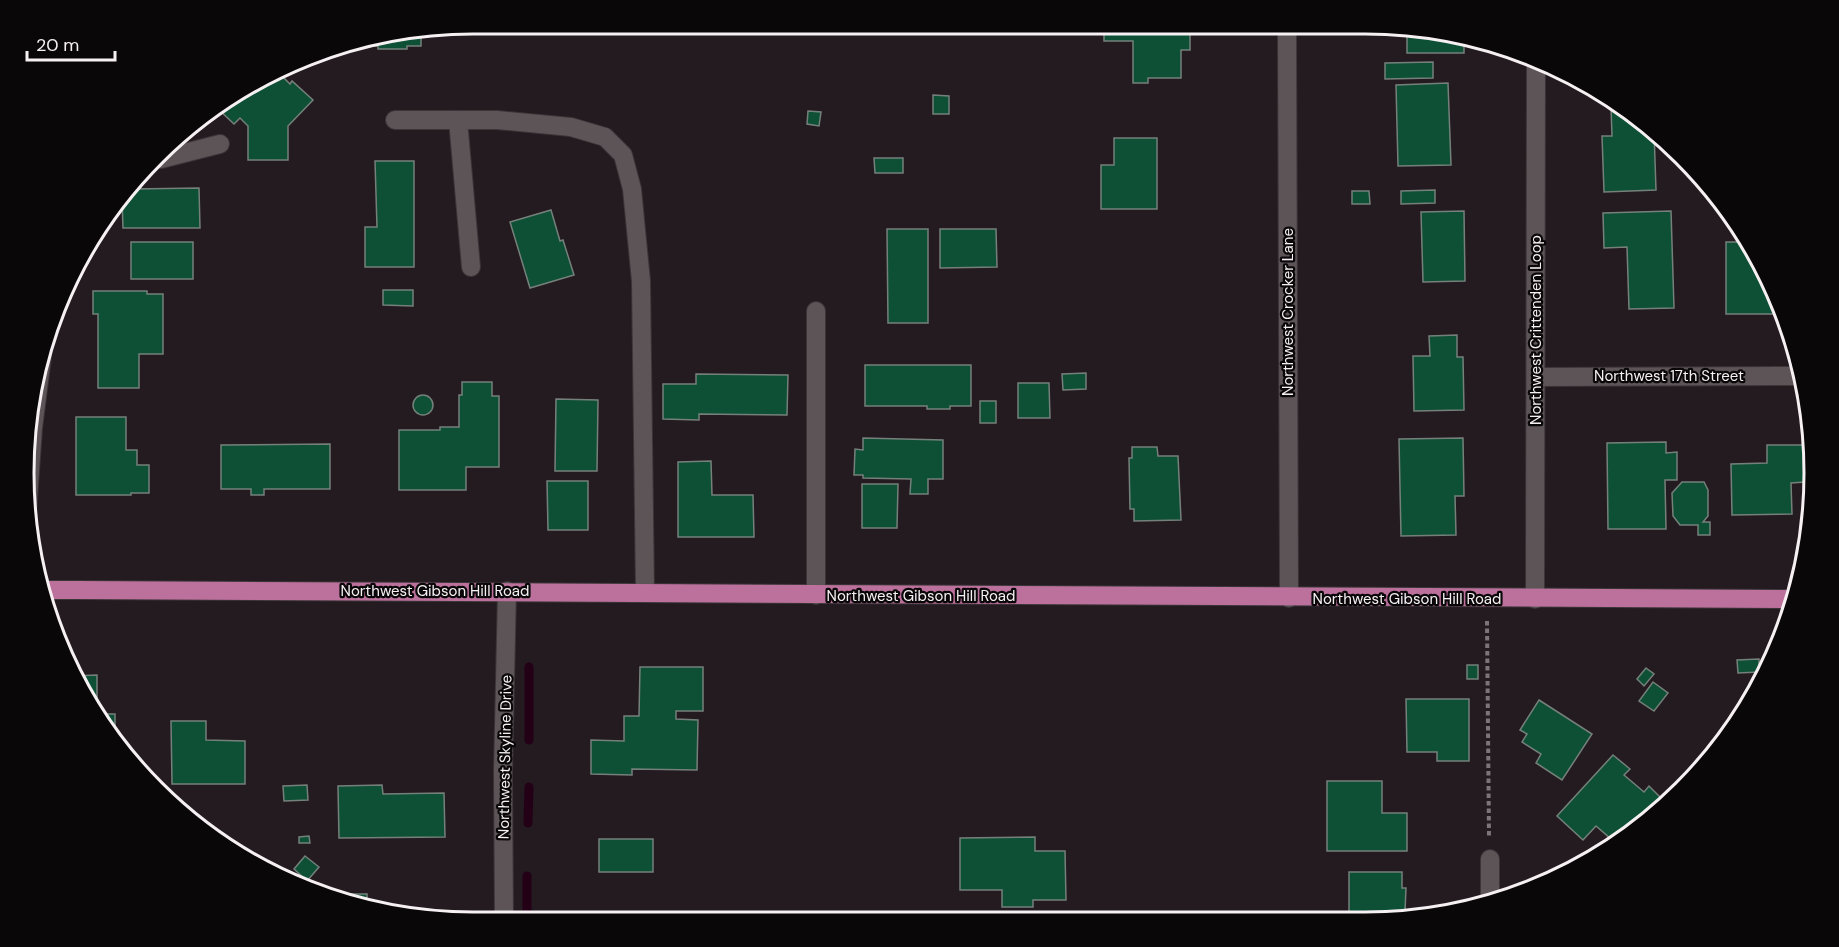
<svg xmlns="http://www.w3.org/2000/svg" width="1839" height="947" viewBox="0 0 1839 947" font-family="'DM Sans',sans-serif">
	<style>
		.lines { fill: none; stroke-linecap: round; stroke-linejoin: round }
		.stream { stroke: #240017; stroke-width: 9 }
		.building { fill: #0d5036; stroke: #76807b; stroke-width: 1.5 }
		.minor-casing { stroke: #3b3538; stroke-width: 20 }
		.major-casing { stroke: #3b3538; stroke-width: 20 }
		.path { stroke: #7b7478; stroke-width: 4; stroke-dasharray: 4.5 3; stroke-linecap: butt }
		.minor { stroke: #5d5458; stroke-width: 18 }
		.major { stroke: #bc709c; stroke-width: 18 }
		.labels { text-anchor: middle; dominant-baseline: central; stroke-width: 4.5; stroke-linejoin: round; paint-order: stroke }
		.street-label { font-size: 15px; fill: #f6f0f3; stroke: #0a0709 }
		.rim { fill: none; stroke: #f6f0f3; stroke-width: 3 }
	</style>
	<rect width="100%" height="100%" fill="#231b20"/>
	<g class="lines">
		<!-- stream -->
		<g class="stream">
			<polyline points="529,740 529,667"/>
			<polyline points="528,823 529,787"/>
			<polyline points="527,922 527,876"/>
		</g>
	</g>
	<!-- building -->
	<g class="building">
		<polygon points="1104,25 1190,25 1190,50 1181,50 1181,78 1148,78 1148,83 1133,83 1133,41 1104,41"/>
		<polygon points="1407,27 1464,36 1464,53 1407,53"/>
		<polygon points="421,33 421,46 407,46 407,49 378,49 378,46 364,46 364,42"/>
		<polygon points="1433,62 1433,78 1385,79 1385,63"/>
		<polygon points="280,74 290,84 292,81 313,100 288,126 288,160 248,160 248,126 240,118 234,124 217,108"/>
		<polygon points="1448,83 1451,165 1398,166 1396,85"/>
		<polygon points="933,95 949,96 949,114 933,114"/>
		<polygon points="1622,106 1639,117 1654,131 1656,190 1604,192 1602,136 1612,136 1611,107"/>
		<polygon points="808,111 821,112 819,126 807,124"/>
		<polygon points="1114,138 1157,138 1157,209 1101,209 1101,165 1114,165"/>
		<polygon points="874,158 903,158 903,173 875,173"/>
		<polygon points="375,161 414,161 414,267 365,267 365,227 377,227"/>
		<polygon points="199,188 200,228 123,228 122,200 133,189"/>
		<polygon points="1435,190 1435,203 1401,204 1401,191"/>
		<polygon points="1352,191 1369,191 1370,204 1352,204"/>
		<polygon points="551,210 560,241 563,240 574,275 530,288 510,222"/>
		<polygon points="1464,211 1465,281 1423,282 1421,212"/>
		<polygon points="1671,211 1674,308 1629,309 1627,247 1604,248 1603,213"/>
		<polygon points="887,229 928,229 928,323 888,323"/>
		<polygon points="940,229 996,229 997,267 940,268"/>
		<rect x="131" y="242" width="62" height="37"/>
		<polygon points="1726,242 1750,242 1784,314 1726,314"/>
		<polygon points="383,290 413,290 413,306 383,305"/>
		<polygon points="93,291 147,291 147,294 163,294 163,354 139,354 139,388 98,388 98,314 93,314"/>
		<polygon points="1457,335 1457,357 1463,357 1464,410 1414,411 1413,356 1430,356 1429,336"/>
		<polygon points="865,365 971,365 971,406 950,406 950,409 927,409 927,406 865,406"/>
		<polygon points="1086,373 1086,389 1063,390 1062,374"/>
		<polygon points="696,374 788,375 787,415 699,414 699,420 663,419 663,384 696,384"/>
		<polygon points="462,382 492,382 492,396 499,396 499,467 466,467 466,490 399,490 399,430 440,430 440,427 459,427 459,395 462,395"/>
		<polygon points="1018,383 1049,383 1050,418 1018,418"/>
		<circle cx="423" cy="405" r="10"/>
		<polygon points="556,399 598,400 597,471 555,471"/>
		<rect x="980" y="401" width="16" height="22"/>
		<polygon points="76,417 126,417 126,450 137,450 137,465 149,465 149,493 131,493 131,495 76,495"/>
		<polygon points="863,438 943,440 943,479 928,479 928,494 910,494 911,479 863,478 863,475 854,475 855,449 863,450"/>
		<polygon points="1463,438 1464,496 1455,496 1456,535 1401,536 1399,439"/>
		<polygon points="1666,442 1666,453 1677,452 1677,480 1665,480 1666,529 1608,529 1607,443"/>
		<polygon points="330,444 330,489 264,489 264,495 251,495 251,489 221,489 221,445"/>
		<polygon points="1767,445 1804,445 1805,482 1791,483 1792,514 1732,515 1731,464 1767,463"/>
		<polygon points="1132,447 1157,447 1158,456 1178,456 1181,520 1134,521 1134,509 1130,509 1129,458 1132,458"/>
		<polygon points="711,461 712,495 753,495 754,537 678,537 678,462"/>
		<polygon points="547,481 588,481 588,530 548,530"/>
		<polygon points="1682,482 1704,482 1708,490 1708,516 1703,522 1710,522 1710,535 1698,535 1698,525 1680,525 1673,516 1672,493"/>
		<polygon points="862,484 898,484 897,528 862,528"/>
		<polygon points="1759,659 1759,672 1738,673 1737,660"/>
		<rect x="1467" y="665" width="11" height="14"/>
		<polygon points="640,667 703,667 703,711 676,711 676,719 698,720 697,770 632,769 632,775 591,774 591,740 624,741 624,716 639,716"/>
		<polygon points="1646,668 1654,674 1644,686 1637,679"/>
		<polygon points="97,675 97,710 73,676"/>
		<polygon points="1756,677 1766,677 1756,691"/>
		<polygon points="1653,682 1668,693 1654,711 1639,701"/>
		<polygon points="1406,699 1469,699 1469,761 1437,761 1437,752 1407,752"/>
		<polygon points="1539,700 1592,734 1562,780 1536,763 1541,754 1522,742 1527,734 1520,730"/>
		<polygon points="101,714 115,714 115,734"/>
		<polygon points="171,721 206,721 206,740 245,741 245,784 172,784"/>
		<polygon points="1613,755 1630,769 1624,775 1644,792 1649,786 1666,803 1618,845 1596,826 1583,840 1557,816"/>
		<polygon points="1327,781 1382,781 1382,813 1407,813 1407,851 1327,851"/>
		<polygon points="307,785 308,800 284,801 283,786"/>
		<polygon points="382,785 383,794 444,793 445,837 339,838 338,786"/>
		<polygon points="309,836 310,843 299,843 299,837"/>
		<polygon points="1035,837 1035,851 1065,851 1066,900 1033,900 1033,907 1002,907 1002,890 960,890 960,838"/>
		<rect x="599" y="839" width="54" height="33"/>
		<polygon points="305,856 319,867 307,881 294,869"/>
		<polygon points="1349,872 1402,872 1402,888 1406,888 1405,912 1429,913 1429,918 1349,919"/>
		<polygon points="320,894 367,894 367,909 357,908"/>
	</g>
	<g class="lines">
		<defs>
			<g id="minor">
				<polyline points="1287,25 1289,598"/>
				<polyline points="395,120 497,120 571,127 605,137 623,155 632,189 641,281 645,593"/>
				<polyline points="458,120 471,267"/>
				<polyline points="161,159 220,144"/>
				<polyline points="816,311 816,595"/>
				<polyline points="1537,377 1802,376"/>
				<polyline points="27,513 33,428 43,349"/>
				<polyline points="1535,599 1536,60"/>
				<polyline points="1490,859 1490,902"/>
				<polyline points="504,922 503,772 507,591"/>
			</g>
			<path id="major" d="M45,590C629,592 1213,599 1796,599"/>
		</defs>
		<!-- minor casing -->
		<use href="#minor" class="minor-casing"/>
		<!-- major casing -->
		<use href="#major" class="major-casing"/>
		<!-- path -->
		<polyline class="path" points="1487,621 1489,836"/>
		<!-- minor -->
		<use href="#minor" class="minor"/>
		<!-- major -->
		<use href="#major" class="major"/>
	</g>
	<g class="labels">
		<!-- street labels -->
		<g class="street-label">
			<text transform="translate(1288 312) rotate(-90)">Northwest Crocker Lane</text>
			<text transform="translate(1536 330) rotate(-90)">Northwest Crittenden Loop</text>
			<text x="1669" y="376">Northwest 17th Street</text>
			<text x="435" y="591">Northwest Gibson Hill Road</text>
			<text x="921" y="596">Northwest Gibson Hill Road</text>
			<text x="1407" y="599">Northwest Gibson Hill Road</text>
			<text transform="translate(505 757) rotate(-89)">Northwest Skyline Drive</text>
		</g>
	</g>
	<!-- crop -->
	<path d="M0 0H1839V947H0ZM473 34H1365A439 439 0 0 1 1804 473V473A439 439 0 0 1 1365 912H473A439 439 0 0 1 34 473V473A439 439 0 0 1 473 34Z" fill="#0a0709" fill-rule="evenodd"/>
	<path class="rim" d="M473 34H1365A439 439 0 0 1 1804 473V473A439 439 0 0 1 1365 912H473A439 439 0 0 1 34 473V473A439 439 0 0 1 473 34Z"/>
	<!-- scale -->
	<path d="M27 51v9h88v-9" fill="none" stroke="#f6f0f3" stroke-width="3"/>
	<text x="36" y="51" font-size="18" fill="#f6f0f3" stroke="#0a0709" stroke-width="4.5" paint-order="stroke">20 m</text>
</svg>
